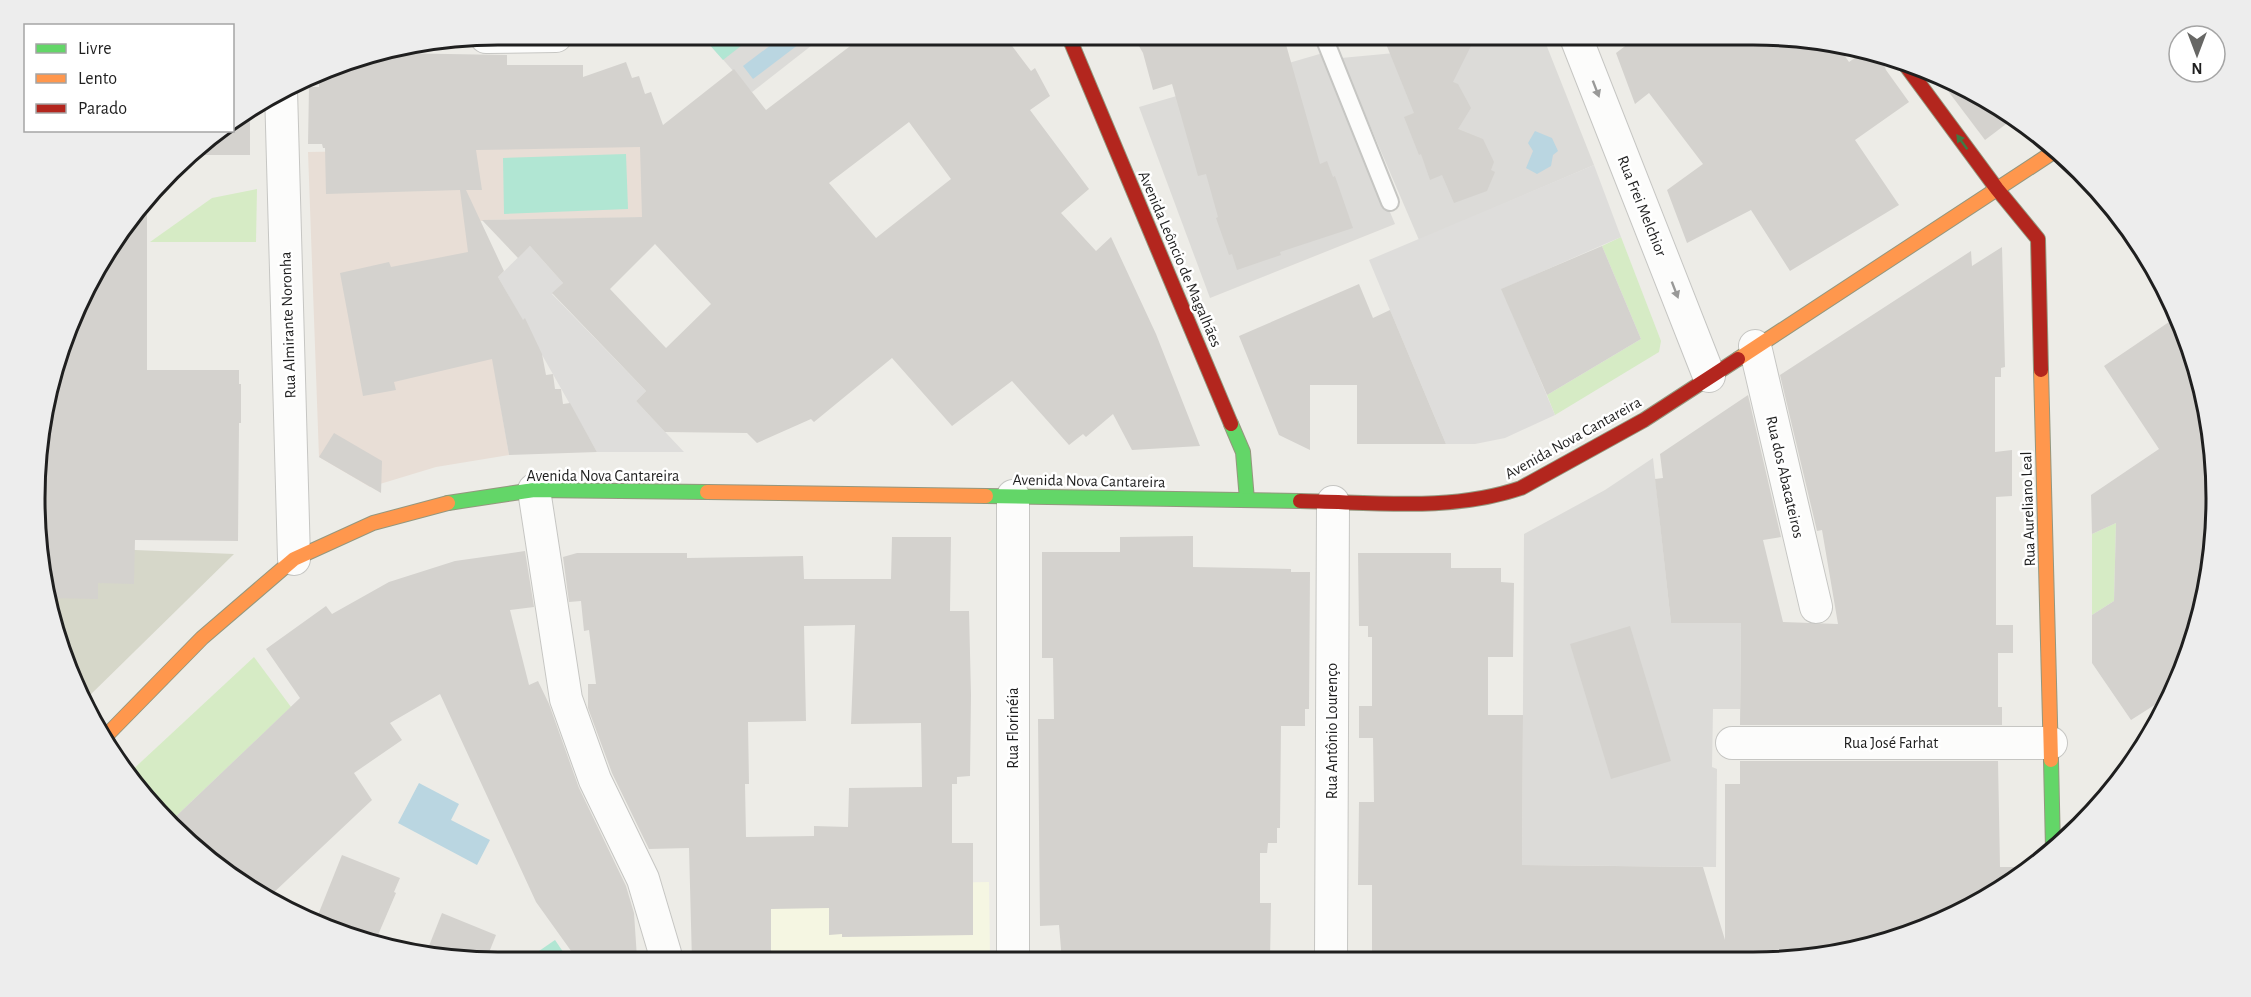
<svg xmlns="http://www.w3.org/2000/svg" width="2251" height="997" viewBox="0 0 2251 997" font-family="'Alegreya Sans',sans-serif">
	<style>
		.residential { fill: #dcdbd8 }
		.education { fill: #f5f6e2 }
		.military { fill: #e8ded6 }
		.construction { fill: #d6d7c9 }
		.grass { fill: #d6ebc5 }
		.pitch { fill: #b1e6d3 }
		.parking { fill: #dedddb }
		.water { fill: #bad6e1 }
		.building { fill: #d4d2ce; fill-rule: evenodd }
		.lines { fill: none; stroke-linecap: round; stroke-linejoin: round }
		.lane-casing { stroke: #c6c6c3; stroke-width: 20 }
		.street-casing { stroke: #c6c6c3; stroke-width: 34 }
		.fast-casing { stroke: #94977e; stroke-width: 16 }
		.slow-casing { stroke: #94977e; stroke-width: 16 }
		.jam-casing { stroke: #94977e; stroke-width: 16 }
		.lane { stroke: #fcfcfb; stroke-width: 16 }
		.street { stroke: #fcfcfb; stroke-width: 32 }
		.fast { stroke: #63d668; stroke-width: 14 }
		.slow { stroke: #ff974d; stroke-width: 14 }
		.jam { stroke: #b3261e; stroke-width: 14 }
		.oneway { fill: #999998 }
		.oneway2 { fill: #417a44 }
		.labels { text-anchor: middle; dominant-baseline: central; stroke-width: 5; stroke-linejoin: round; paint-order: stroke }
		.street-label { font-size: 16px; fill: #1f1f1f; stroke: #fff }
		.rim { fill: none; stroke: #1f1f1f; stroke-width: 3 }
	</style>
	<rect width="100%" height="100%" fill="#edece7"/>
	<!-- residential -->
	<g class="residential">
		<polygon points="701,35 825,35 752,92"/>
		<polygon points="1544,39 1594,165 1419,240 1341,58"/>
		<polygon points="1323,53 1395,224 1210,298 1139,107"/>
		<polygon points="1653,458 1671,623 1741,623 1740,709 1713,709 1712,767 1717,769 1716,867 1522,865 1524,534 1605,490"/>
	</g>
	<!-- education -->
	<polygon class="education" points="989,882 990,961 771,962 770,886"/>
	<!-- military -->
	<polygon class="military" points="666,146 662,217 487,220 470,223 509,455 436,467 370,487 319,457 308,152"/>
	<!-- construction -->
	<polygon class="construction" points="39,548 135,550 234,554 85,700 43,589"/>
	<!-- grass -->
	<g class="grass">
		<polygon points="257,189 256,242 150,242 212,198"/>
		<polygon points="1621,237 1661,341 1659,352 1555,415 1547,395 1641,339 1602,246"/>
		<polygon points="2116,523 2114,601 2092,615 2092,534"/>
		<polygon points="254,657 291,707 169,823 149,804 128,774"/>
	</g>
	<!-- pitch -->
	<g class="pitch">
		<polygon points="701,35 755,35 723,60"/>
		<polygon points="626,154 628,209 504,214 503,158"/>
		<polygon points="555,940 570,962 523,962"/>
	</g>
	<!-- parking -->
	<g class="parking">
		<polygon points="1594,165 1621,237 1502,289 1555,415 1505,438 1475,444 1446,444 1369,260"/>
		<polygon points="530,246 563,283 552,294 646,391 636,401 684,452 597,452 498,277"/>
	</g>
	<!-- water -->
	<g class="water">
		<polygon points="784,35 811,35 753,79 743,66"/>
		<polygon points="1535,131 1552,138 1558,151 1553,155 1551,166 1537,174 1526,168 1533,151 1528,143"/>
		<polygon points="419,783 459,804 451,820 490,840 477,865 398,823"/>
	</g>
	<!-- building -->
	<g class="building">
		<path d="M866,34H1003L1031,71L1035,68L1050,96L1030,110L1089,189L1061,213L1096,251L1111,237L1156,334L1200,446L1132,450L1113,414L1086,437L1083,434L1069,445L1012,381L952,426L892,358L814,422L811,419L757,443L747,433L665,432L636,401L646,391L552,293L563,283L530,246L518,258L482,220L642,217L640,147L476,150L482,190H466L504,271L498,277L523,320L525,318L542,354L546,375L553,374L555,389H561L563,404L570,403L597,452L509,455L492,359L394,382L396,390L363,396L340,273L389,262L391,267L468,252L460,190L326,194L325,148H323L322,144H308L309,87H319V82H323V71L349,59L389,53L507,55V65H583V77L626,62L632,78L639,76L645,94L651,92L663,125L734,69L766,110ZM909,122L951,179L876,238L829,183ZM655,244L711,304L666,348L610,289Z"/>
		<polygon points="1132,34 1198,34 1201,46 1240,34 1283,34 1320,164 1327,161 1333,177 1335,176 1353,228 1280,252 1281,255 1237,270 1232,254 1229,255 1216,218 1218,217 1206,174 1198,176 1172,84 1153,90 1143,53"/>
		<polygon points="1382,34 1477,34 1453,82 1458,84 1471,108 1458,129 1483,139 1494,162 1491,170 1495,172 1487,191 1454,203 1442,175 1430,180 1421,154 1419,155 1404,117 1414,113"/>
		<polygon points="1641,34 1753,34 1840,49 1849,62 1862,53 1883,56 1883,62 1886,70 1909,102 1855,140 1899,205 1790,271 1751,210 1687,243 1667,190 1703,164 1649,93 1635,104 1616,53"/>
		<polygon points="1936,75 1985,97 2014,118 1985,140"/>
		<polygon points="250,108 250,155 188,155 193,149 219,130 232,130 232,121"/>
		<polygon points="147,205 147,370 239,370 239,384 241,384 241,423 239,423 238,541 135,540 134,584 98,583 98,599 47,598 43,589 34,498 40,439 44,439 44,406 97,266"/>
		<polygon points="1602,246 1641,339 1547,395 1501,289"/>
		<polygon points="2002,247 2005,367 2001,368 2001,377 1995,377 1995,452 2012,450 2012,496 1996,497 1996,625 2013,625 2013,653 1998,653 1998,707 2002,707 2002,725 1740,725 1741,623 1671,623 1655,479 1663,478 1660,454 1748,395 1781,537 1763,540 1783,622 1838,624 1822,530 1817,531 1780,375 1971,251 1972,266"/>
		<polygon points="1359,284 1373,318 1390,310 1446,444 1357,444 1357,385 1310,385 1310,450 1279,435 1239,336"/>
		<polygon points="2169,322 2193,358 2201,379 2216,468 2212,559 2192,648 2164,699 2131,720 2092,663 2092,615 2114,601 2116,523 2092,534 2091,495 2159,449 2104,366"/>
		<polygon points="334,433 382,461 381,493 319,457"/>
		<polygon points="1193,536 1193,567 1291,569 1291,572 1310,572 1309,709 1305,709 1305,726 1281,726 1280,828 1277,828 1277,843 1268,843 1267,853 1260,853 1260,903 1271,903 1270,960 1062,961 1059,925 1040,926 1038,719 1054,719 1053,658 1042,658 1042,552 1120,552 1120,537"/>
		<path d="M892,537H951L950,611H969L971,695L970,776L957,777V784H952V843H973V935L842,937V934L829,935V908L771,909V962H692L689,848L649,849L612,773L588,708V684H596L589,630L584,631L581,601L569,602L563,557L577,553H687V558L803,556L804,579H891ZM855,625L851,724L921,723L922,787L849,788L848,827L814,826V836L746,837L745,784H749L748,722L806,721L804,626Z"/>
		<polygon points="525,551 534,607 510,610 529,685 538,681 549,704 579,788 626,886 634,913 637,958 618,959 618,962 579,962 536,902 440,694 390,723 402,740 354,773 372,800 270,896 216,866 169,823 300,698 266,649 326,606 332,614 389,582 455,561"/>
		<polygon points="1358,553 1451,553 1451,568 1501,568 1501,582 1514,583 1513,657 1488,657 1488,715 1523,715 1522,865 1703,867 1725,940 1725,784 1740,784 1740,761 1998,761 2000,867 2033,867 1930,927 1813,958 1372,960 1372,885 1358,885 1359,802 1374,802 1373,738 1359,738 1359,706 1372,706 1372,637 1368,637 1368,626 1359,626"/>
		<polygon points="1630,626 1671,761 1611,779 1570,644"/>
		<polygon points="342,855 400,878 394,892 396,893 375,942 349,938 316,920"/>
		<polygon points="442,913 496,935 486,960 427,951"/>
	</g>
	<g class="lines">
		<defs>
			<polyline id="lane" points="1323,35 1390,202"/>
			<g id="street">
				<polyline points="1575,35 1709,376"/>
				<polyline points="486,37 556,36"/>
				<polyline points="281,90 294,559"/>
				<polyline points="1755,346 1816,607"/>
				<polyline points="534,490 566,699 595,780 643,879 665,953"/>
				<polyline points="1013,496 1013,961"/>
				<polyline points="1732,743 2051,743"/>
				<polyline points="1331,960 1333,502"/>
			</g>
			<g id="fast">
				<polyline points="1231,424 1243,452 1247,500"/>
				<polyline points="986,496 1300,501"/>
				<polyline points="448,503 534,490 707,492"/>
				<polyline points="2051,760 2053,849"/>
			</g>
			<g id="slow">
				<polyline points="1738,359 2058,149"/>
				<polyline points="2041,370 2051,760"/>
				<polyline points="707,492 986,496"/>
				<polyline points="103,739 202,638 294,559 373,523 448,503"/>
			</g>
			<g id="jam">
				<polyline points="1068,35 1231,424"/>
				<polyline points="1901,59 1997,189 2038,239 2041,370"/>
				<path d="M1300,501C1373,502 1451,512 1521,488L1644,420L1738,359"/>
			</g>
		</defs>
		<!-- lane casing -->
		<use href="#lane" class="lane-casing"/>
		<!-- street casing -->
		<use href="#street" class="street-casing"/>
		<!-- fast casing -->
		<use href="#fast" class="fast-casing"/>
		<!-- slow casing -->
		<use href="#slow" class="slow-casing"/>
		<!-- jam casing -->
		<use href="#jam" class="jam-casing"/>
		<!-- lane -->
		<use href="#lane" class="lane"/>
		<!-- street -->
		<use href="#street" class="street"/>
		<!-- fast -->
		<use href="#fast" class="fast"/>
		<!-- slow -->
		<use href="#slow" class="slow"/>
		<!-- jam -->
		<use href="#jam" class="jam"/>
	</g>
	<!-- one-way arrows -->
	<defs><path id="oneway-solid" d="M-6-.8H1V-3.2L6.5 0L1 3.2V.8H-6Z" transform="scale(1.5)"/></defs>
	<g class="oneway">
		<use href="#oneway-solid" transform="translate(1596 89) rotate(69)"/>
		<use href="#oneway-solid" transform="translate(1675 290) rotate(69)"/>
	</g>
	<use class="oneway2" href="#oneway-solid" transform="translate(1962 142) rotate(-126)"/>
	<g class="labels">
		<!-- street labels -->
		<g class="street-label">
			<text transform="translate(1642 206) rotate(68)">Rua Frei Melchior</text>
			<text transform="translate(1180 259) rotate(67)">Avenida Leôncio de Magalhães</text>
			<text transform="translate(288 325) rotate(-92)">Rua Almirante Noronha</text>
			<text transform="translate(1573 438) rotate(-29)">Avenida Nova Cantareira</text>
			<text x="603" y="476">Avenida Nova Cantareira</text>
			<text transform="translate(1785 477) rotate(77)">Rua dos Abacateiros</text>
			<text transform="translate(1089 481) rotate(1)">Avenida Nova Cantareira</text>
			<text transform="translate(2028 509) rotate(-92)">Rua Aureliano Leal</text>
			<text transform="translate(1013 728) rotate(-90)">Rua Florinéia</text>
			<text transform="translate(1332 731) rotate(-90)">Rua Antônio Lourenço</text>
			<text x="1891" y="743">Rua José Farhat</text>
		</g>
	</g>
	<!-- crop -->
	<path d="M0 0H2251V997H0ZM498 45H1753A453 453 0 0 1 2206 498V499A453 453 0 0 1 1753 952H498A453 453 0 0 1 45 499V498A453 453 0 0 1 498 45Z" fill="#ededed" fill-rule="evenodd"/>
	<path class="rim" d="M498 45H1753A453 453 0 0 1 2206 498V499A453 453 0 0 1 1753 952H498A453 453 0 0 1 45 499V498A453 453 0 0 1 498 45Z"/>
	<!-- legend -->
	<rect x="24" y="24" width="210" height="108" fill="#ffffff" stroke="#a5a5a5" stroke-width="1.5"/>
	<rect x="36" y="44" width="30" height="9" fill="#63d668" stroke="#a5a5a5" stroke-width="1.5"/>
	<text x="78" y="54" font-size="18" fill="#1f1f1f">Livre</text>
	<rect x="36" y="74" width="30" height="9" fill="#ff974d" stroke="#a5a5a5" stroke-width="1.5"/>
	<text x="78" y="84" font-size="18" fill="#1f1f1f">Lento</text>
	<rect x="36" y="104" width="30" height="9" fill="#b3261e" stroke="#a5a5a5" stroke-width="1.5"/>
	<text x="78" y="114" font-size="18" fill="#1f1f1f">Parado</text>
	<!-- north arrow -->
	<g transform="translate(2197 54) rotate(180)"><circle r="28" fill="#ffffff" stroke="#a5a5a5" stroke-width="1.5"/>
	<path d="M0-4.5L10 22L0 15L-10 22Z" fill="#676765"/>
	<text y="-9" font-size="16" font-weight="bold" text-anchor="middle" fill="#1f1f1f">N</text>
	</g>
</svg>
